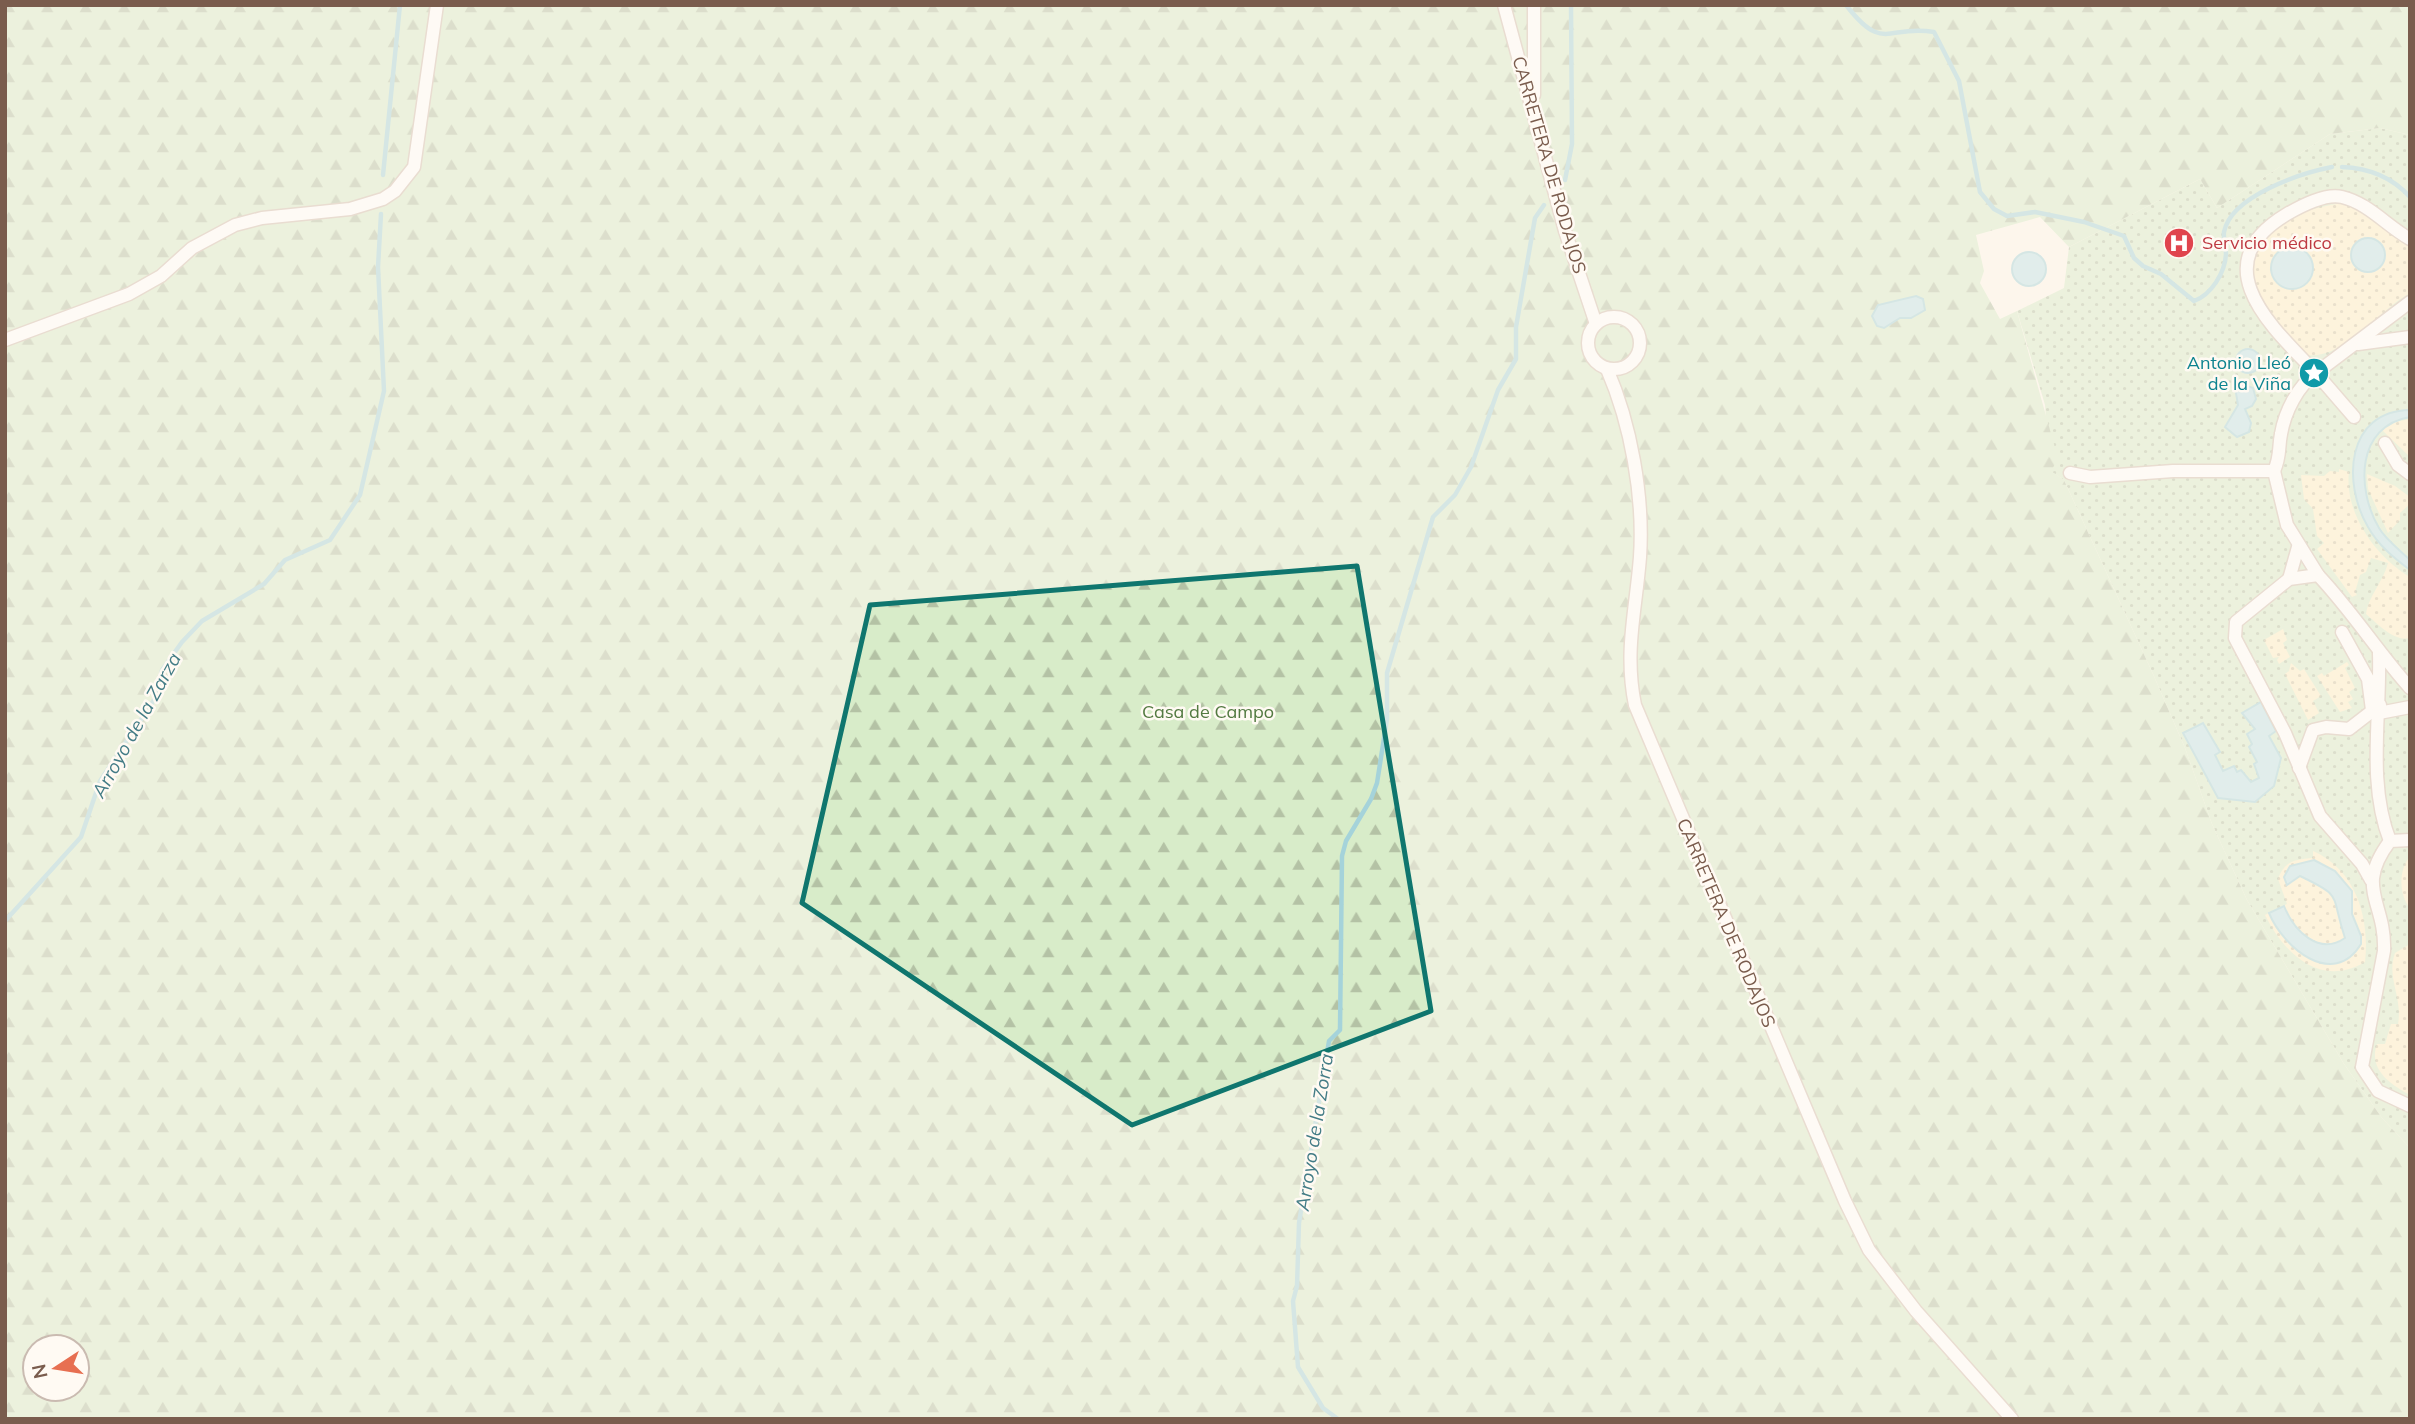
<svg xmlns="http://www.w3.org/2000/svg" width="2415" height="1424" viewBox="0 0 2415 1424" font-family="Mulish,sans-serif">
	<defs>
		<pattern id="green-dots" width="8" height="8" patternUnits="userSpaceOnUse" patternTransform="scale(1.75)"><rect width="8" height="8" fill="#d8ecc9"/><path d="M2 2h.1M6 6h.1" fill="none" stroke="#b4c2a5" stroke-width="1.8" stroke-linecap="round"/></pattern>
		<pattern id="forest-firs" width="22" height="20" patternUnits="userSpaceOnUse" patternTransform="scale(1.75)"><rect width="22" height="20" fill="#d8ecc9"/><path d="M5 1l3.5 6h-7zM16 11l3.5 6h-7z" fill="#b4c2a5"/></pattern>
		<pattern id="sand-dots" width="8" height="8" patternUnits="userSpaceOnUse" patternTransform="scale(1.75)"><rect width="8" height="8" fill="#fcefc7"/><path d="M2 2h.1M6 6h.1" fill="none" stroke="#d1c5a4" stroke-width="1.8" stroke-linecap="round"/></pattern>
	</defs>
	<rect width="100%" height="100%" fill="#fdf6ec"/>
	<polygon fill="url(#green-dots)" points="2380,128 2410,135 2410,1148 2382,1118 2344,1064 2247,900 2212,824 2185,748 2153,674 2064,480 2050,471 2045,405 2017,311 2064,288 2069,247 2200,179 2217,208 2330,134"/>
	<path fill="url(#forest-firs)" fill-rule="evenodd" d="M 5,5 L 2410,5 L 2410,135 L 2380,128 L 2330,134 L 2217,208 L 2200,179 L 2069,247 L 2040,217 L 1976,235 L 1984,271 L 1980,283 L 2000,319 L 2017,311 L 2058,459 L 2051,471 L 2064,480 L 2153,674 L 2185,748 L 2212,824 L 2247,900 L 2344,1064 L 2382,1118 L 2410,1148 L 2410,1419 L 5,1419 ZM 35,1347 L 77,1347 L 77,1389 L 35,1389 Z"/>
	<g fill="url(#sand-dots)">
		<path d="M 2345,203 L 2362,211 L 2410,245 L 2410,293 C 2377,311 2344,361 2304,355 C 2290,339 2272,323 2261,305 C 2258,300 2257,291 2255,285 C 2241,231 2302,207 2345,203 Z"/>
		<polygon points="2410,419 2410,457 2382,430 2395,422"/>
		<path d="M 2339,469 L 2349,472 C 2344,513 2376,557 2410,577 L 2410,638 C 2394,642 2378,624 2366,614 C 2369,595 2382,584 2388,563 L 2371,558 L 2366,572 L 2360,575 L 2355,592 L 2357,595 L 2352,597 L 2317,549 L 2324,543 L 2317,536 L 2313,509 L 2304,499 L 2301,475 L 2324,476 L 2330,471 L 2339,472 Z"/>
		<polygon points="2367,474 2395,486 2410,497 2410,504 2400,513 2400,520 2388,533 2368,489"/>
		<polygon points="2283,629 2287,640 2283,643 2290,657 2279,664 2277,660 2279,657 2273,658 2264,640"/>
		<polygon points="2347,662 2349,665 2345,668 2355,688 2349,692 2353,699 2348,702 2352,708 2340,712 2317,676 2322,673 2324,676"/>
		<polygon points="2291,663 2300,671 2304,669 2321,696 2313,701 2319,713 2308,720 2285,674 2289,671"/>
		<path d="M 2313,851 C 2356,870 2370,918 2365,962 C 2321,988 2285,955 2265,915 L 2287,904 L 2278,879 C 2284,861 2296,859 2313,858 Z"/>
		<path d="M 2410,856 L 2410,909 C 2399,894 2398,871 2410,856 Z"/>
		<path d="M 2410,944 L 2410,1095 C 2390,1084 2368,1069 2377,1044 L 2385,1044 L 2391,1024 L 2398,1024 C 2403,997 2386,978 2395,953 Z"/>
	</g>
	<g fill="#bfe3e8" stroke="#a5d3da" stroke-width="2">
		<circle cx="2368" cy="255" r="17"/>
		<circle cx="2292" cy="268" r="21"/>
		<circle cx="2029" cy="269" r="17"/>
		<polygon points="1916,296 1923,299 1925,310 1911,318 1900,318 1884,328 1877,326 1872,316 1878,305"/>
		<circle cx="2248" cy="361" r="12"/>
		<polygon points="2242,384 2253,388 2256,399 2252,406 2245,409 2251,423 2249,432 2237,437 2225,427 2238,405 2235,387"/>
		<path d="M 2410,410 L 2410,417 C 2356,426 2356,489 2379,528 C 2386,540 2400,550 2410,560 L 2410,570 C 2394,558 2378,545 2368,527 C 2342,483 2346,411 2410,410 Z"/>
		<polygon points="2261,702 2276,731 2269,736 2281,758 2274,786 2255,802 2218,798 2183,733 2203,723 2220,752 2215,755 2223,771 2234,766 2237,772 2241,770 2251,782 2259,778 2254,764 2257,762 2249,747 2252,744 2247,734 2255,729 2242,713"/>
		<path d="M 2314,860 L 2335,871 L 2352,891 L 2352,914 L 2361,936 L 2361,944 C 2333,990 2283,947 2269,913 L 2284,906 C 2294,931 2319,956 2345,938 C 2330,893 2344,897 2300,876 L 2287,885 L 2284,877 L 2290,866 Z"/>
	</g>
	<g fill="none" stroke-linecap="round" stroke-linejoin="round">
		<g stroke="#a5d3da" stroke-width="4.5">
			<path d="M 1846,5 C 1884,54 1887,24 1934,32 L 1959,81 L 1980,192 L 1994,209 L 2007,216 L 2035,212 L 2084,222 L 2124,236 L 2134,258 L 2143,266 L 2161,274 L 2194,301 C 2211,295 2225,273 2226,254 C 2226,247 2223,239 2224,232 C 2231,196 2301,173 2332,167"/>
			<path d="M 2342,167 C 2368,168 2392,177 2410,197"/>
			<polyline points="383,175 400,5"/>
			<polyline points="1565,180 1572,144 1571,5"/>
			<polyline points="5,921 81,837 100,781 156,697 162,670 182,642 202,621 264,584 285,560 330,540 360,495 384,391 378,267 381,214"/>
			<polyline points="1338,1419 1323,1408 1298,1367 1293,1301 1297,1286 1299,1223 1329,1041 1340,1030 1342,856 1346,841 1371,799 1377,783 1387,719 1387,673 1433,517 1455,495 1471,467 1498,390 1516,359 1516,327 1535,218 1544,205"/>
		</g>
		<g stroke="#d1beb0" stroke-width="15">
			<g id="street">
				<polyline points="1504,5 1565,231 1596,324"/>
				<polyline points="1534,95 1534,5"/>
				<path d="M 2410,239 C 2387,226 2368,203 2342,197 C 2325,193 2301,206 2287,214 C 2201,265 2273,328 2316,373 L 2410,302"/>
				<circle cx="1614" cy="343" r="26"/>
				<polyline points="5,340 129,294 161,276 192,248 235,225 262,218 350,209 383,199 395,191 414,167 437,5"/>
				<polyline points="2358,344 2410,337"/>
				<path d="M 1607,369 C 1631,424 1644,497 1640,557 C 1636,610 1624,651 1635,705 L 1845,1201 L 1869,1250 L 1916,1311 L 2012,1419"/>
				<polyline points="2385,443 2398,465 2410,474"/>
				<polyline points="2274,471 2287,525 2318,575"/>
				<path d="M 2070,473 L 2090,477 L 2173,471 L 2274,471 C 2281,455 2278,449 2281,434 C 2285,411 2298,386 2316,373 L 2354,417"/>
				<polyline points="2289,579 2298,547"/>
				<polyline points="2342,632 2368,679 2372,710"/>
				<path d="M 2379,653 C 2381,715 2367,783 2390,841"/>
				<polyline points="2379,713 2410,707"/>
				<polyline points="2299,768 2313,730 2326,727 2349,729 2380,705"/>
				<path d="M 2410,840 L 2390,841 C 2354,889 2386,901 2384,951 L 2362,1067 L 2378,1091 L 2410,1106"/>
				<path d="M 2371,880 L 2362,864 L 2320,816 L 2285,733 L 2235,638 L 2236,622 L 2289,579 L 2318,575 C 2352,611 2377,651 2410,688"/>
			</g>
		</g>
		<use href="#street" stroke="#fff" stroke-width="12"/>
	</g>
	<path d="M0 0H2415V1424H0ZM 1357,566 L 1431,1011 L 1132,1125 L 802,903 L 870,605 Z" fill="#fdf6ec" fill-opacity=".55" fill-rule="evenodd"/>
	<path fill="none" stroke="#0f766e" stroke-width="5" stroke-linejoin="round" d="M 1357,566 L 1431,1011 L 1132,1125 L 802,903 L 870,605 Z"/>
	<defs>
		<g id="hospital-disc" transform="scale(1.575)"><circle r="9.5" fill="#e0444e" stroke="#fffaf3"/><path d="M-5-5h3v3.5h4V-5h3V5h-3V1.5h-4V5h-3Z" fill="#fff"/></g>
		<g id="sight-disc" transform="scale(1.575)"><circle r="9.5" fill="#0f9aa8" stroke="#fffaf3"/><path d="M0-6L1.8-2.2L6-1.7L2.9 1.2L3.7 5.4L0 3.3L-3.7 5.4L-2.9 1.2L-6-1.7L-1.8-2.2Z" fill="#fff"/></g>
	</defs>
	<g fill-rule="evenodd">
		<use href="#hospital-disc" x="2179" y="243"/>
		<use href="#sight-disc" x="2314" y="373"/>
	</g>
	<g text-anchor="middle" stroke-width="5" stroke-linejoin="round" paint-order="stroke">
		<g font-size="18" fill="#7a5c4d" stroke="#fffaf3">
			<text transform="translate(1549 165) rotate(74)" y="6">CARRETERA DE RODAJOS</text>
			<text transform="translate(1726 923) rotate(67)" y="6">CARRETERA DE RODAJOS</text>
		</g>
		<g font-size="18" fill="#be3a42" stroke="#fffaf3" text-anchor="start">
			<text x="2202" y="249">Servicio médico</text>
		</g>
		<g font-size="18" fill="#0d838f" stroke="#fffaf3" text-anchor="end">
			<text x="2291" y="369">Antonio Lleó<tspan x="2291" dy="21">de la Viña</tspan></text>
		</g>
		<g font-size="18" fill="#537a41" stroke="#fffaf3">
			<text x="1208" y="718">Casa de Campo</text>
		</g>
		<g font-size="19" font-style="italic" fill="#437c86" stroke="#fffaf3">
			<text transform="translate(136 725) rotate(-61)" y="7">Arroyo de la Zarza</text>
			<text transform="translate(1314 1132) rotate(-81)" y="7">Arroyo de la Zorra</text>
		</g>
	</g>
	<rect width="2415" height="1424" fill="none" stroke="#7a5c4d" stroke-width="14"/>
	<g transform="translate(56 1368) rotate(258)"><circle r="33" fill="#fffaf3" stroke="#cabbb1" stroke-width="2"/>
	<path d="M0-5L12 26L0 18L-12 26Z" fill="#e76f51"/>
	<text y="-10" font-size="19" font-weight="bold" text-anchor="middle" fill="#7a5c4d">N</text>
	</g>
</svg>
